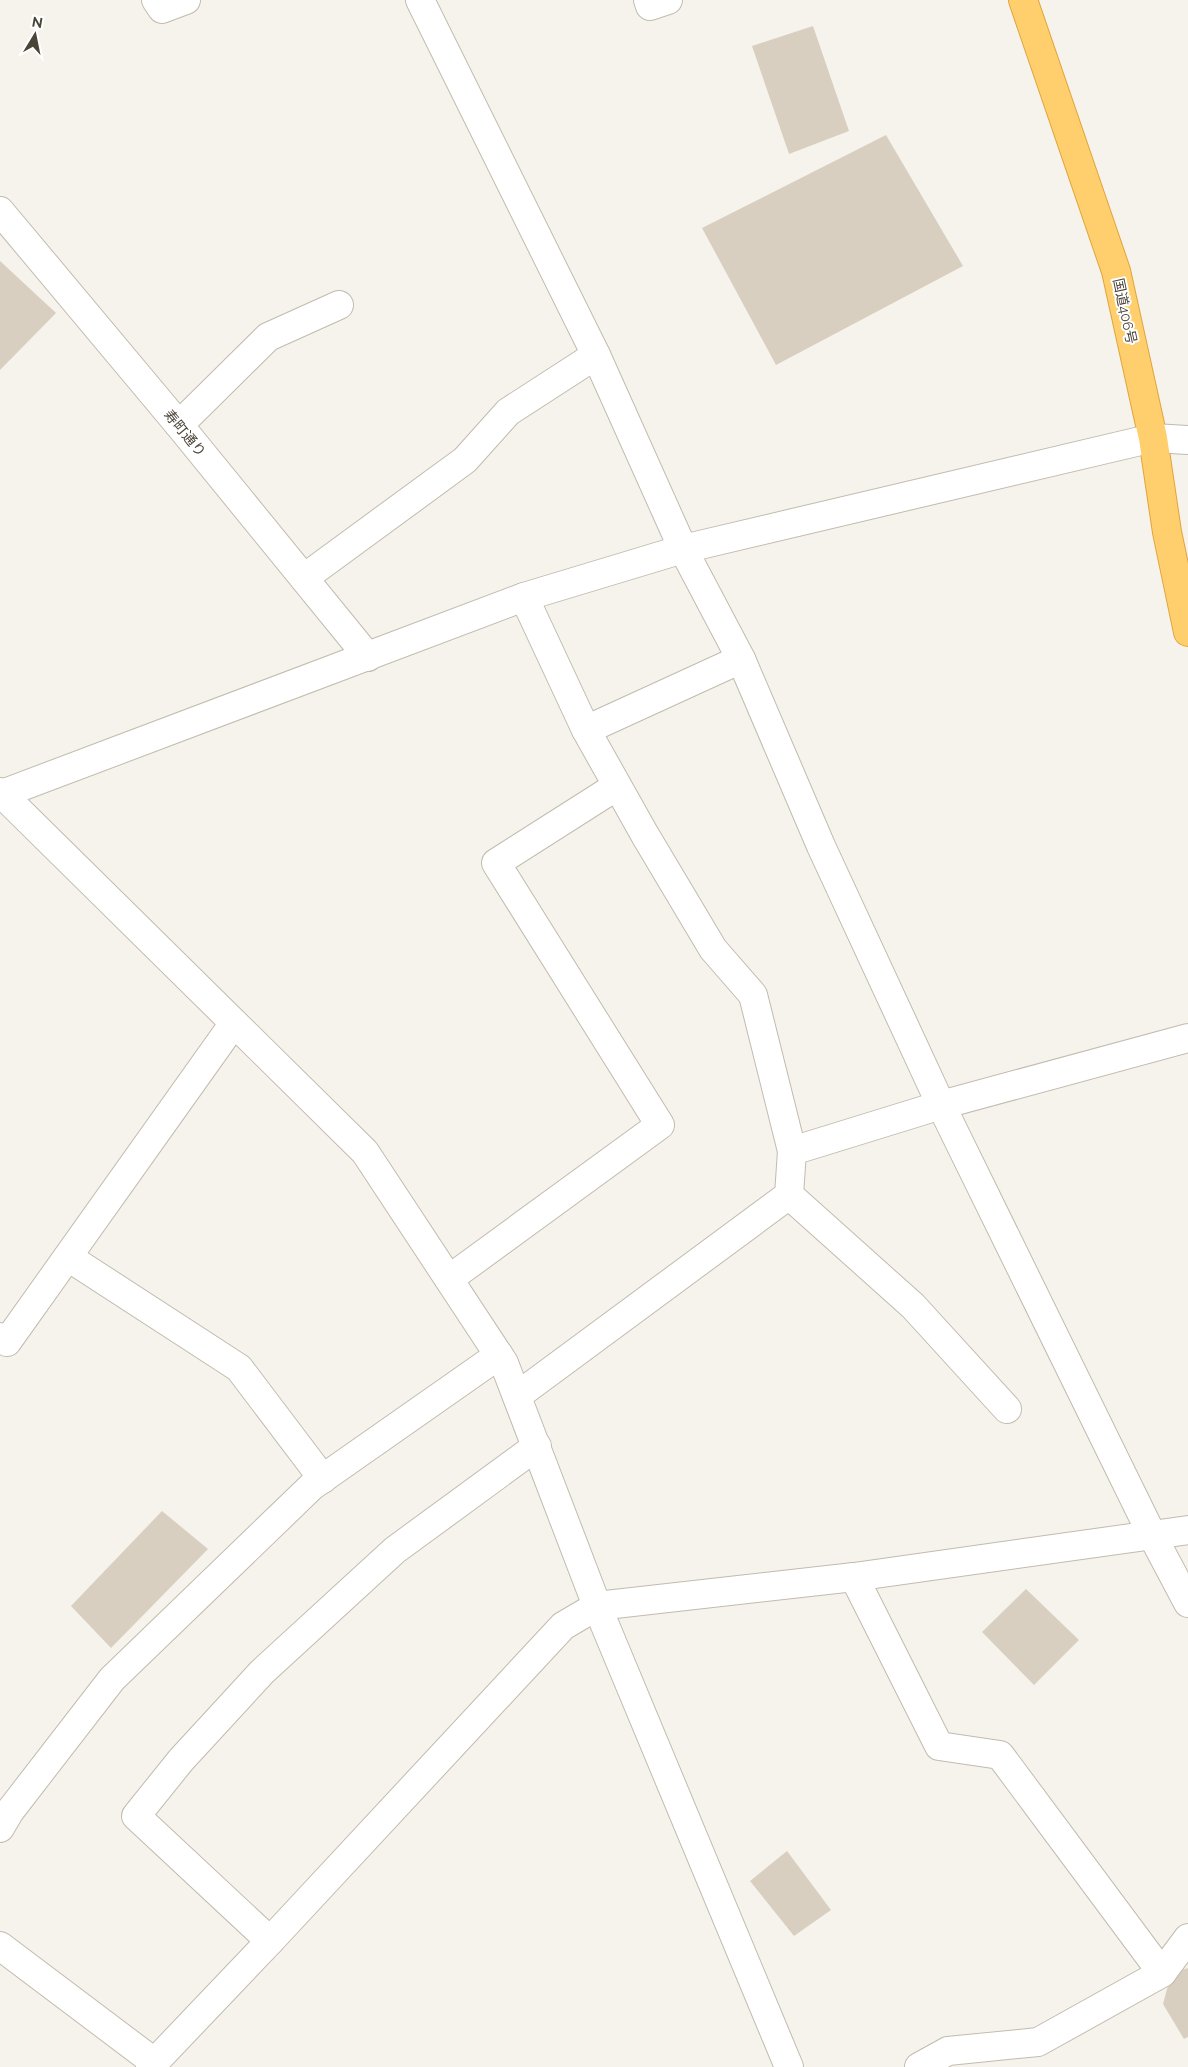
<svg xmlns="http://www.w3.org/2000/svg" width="1188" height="2067" viewBox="0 0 1188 2067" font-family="Raleway,'Noto Sans JP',sans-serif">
	<rect width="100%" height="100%" fill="#f6f3ec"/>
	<g fill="#d8cfc1">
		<polygon points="813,26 849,131 789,154 752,46"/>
		<polygon points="886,135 963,266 776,365 702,228"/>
		<polygon points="0,261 56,313 0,370"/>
		<polygon points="162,1511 208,1549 111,1648 71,1606"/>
		<polygon points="1026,1589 1079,1640 1034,1685 982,1632"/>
		<polygon points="787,1851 831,1910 794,1936 750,1881"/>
		<polygon points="1188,1968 1188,2037 1184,2039 1163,2004 1167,1989 1176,1972"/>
	</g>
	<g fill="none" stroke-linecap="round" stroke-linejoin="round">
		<g stroke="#c2bbae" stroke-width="30">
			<g id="minor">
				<polyline points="156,0 162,9 186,0"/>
				<polyline points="420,0 596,355 683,549 741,659 821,846 941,1105 1152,1535 1188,1603"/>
				<polyline points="648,0 650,6 668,0"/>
				<polyline points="0,211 179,425 368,657"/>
				<polyline points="179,425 268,337 339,305"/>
				<polyline points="304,578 465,460 508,412 596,355"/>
				<polyline points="524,597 586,730 645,835 713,949 753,995 792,1151"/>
				<polyline points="586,730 741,659"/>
				<polyline points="0,792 365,1152 504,1363 597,1606 789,2067"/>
				<polyline points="0,797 2,794 524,597 683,549 1153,438 1188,440"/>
				<polyline points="789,1195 913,1306 1007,1409"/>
				<polyline points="68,1257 239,1368 323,1479"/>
				<polyline points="449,1279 660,1125 496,863 617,786"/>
				<polyline points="0,1337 7,1342 234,1023"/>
				<polyline points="517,1396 789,1195 792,1151 941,1105 1188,1038"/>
				<polyline points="854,1577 939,1746 1000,1755 1162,1973"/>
				<polyline points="0,1828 10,1811 112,1679 312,1486 499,1355"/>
				<polyline points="270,1941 136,1816 181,1760 262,1672 395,1550 537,1446"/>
				<polyline points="0,1946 154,2062"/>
				<polyline points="150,2067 270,1941 563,1626 597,1606 854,1577 1188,1530"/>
				<polyline points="919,2067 948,2051 1038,2042 1162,1973 1188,1938"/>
			</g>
		</g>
		<g stroke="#e0a43c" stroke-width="30">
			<polyline id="highway" points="1023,0 1116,271 1153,438 1167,532 1188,632"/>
		</g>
		<use href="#minor" stroke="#fff" stroke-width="28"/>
		<use href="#highway" stroke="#ffcf6e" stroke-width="28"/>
	</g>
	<g text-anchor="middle" stroke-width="4" stroke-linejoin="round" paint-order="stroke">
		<g font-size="14" fill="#4b4439" stroke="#fff">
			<text transform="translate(1125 311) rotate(78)" y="5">国道406号</text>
			<text transform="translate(185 433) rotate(50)" y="5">寿町通り</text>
		</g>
	</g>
	<g transform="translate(35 35) rotate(10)" stroke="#ffffff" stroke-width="4" paint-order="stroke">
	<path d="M0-4L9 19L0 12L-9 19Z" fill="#4b4439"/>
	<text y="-8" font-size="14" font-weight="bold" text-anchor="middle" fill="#4b4439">N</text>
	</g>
</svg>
